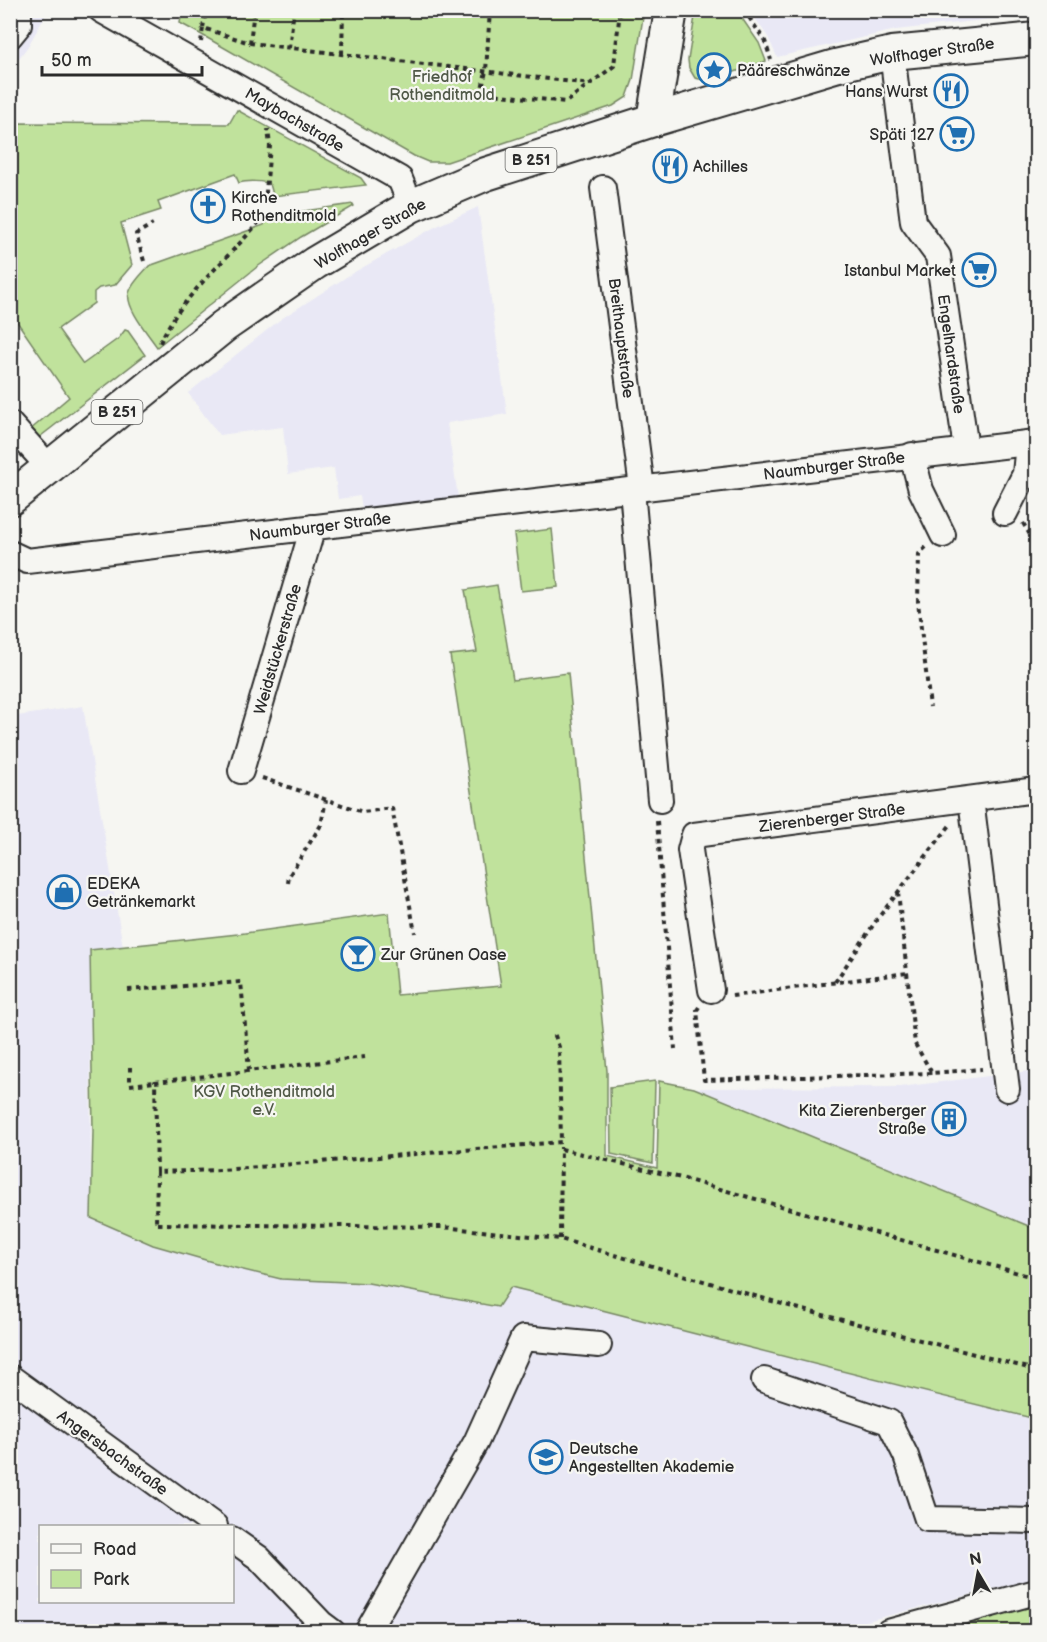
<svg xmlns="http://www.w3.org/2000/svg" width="1047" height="1642" viewBox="0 0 1047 1642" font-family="'Balsamiq Sans',sans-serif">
	<rect width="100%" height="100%" fill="#f6f6f2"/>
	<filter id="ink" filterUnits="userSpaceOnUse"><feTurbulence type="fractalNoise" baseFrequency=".0167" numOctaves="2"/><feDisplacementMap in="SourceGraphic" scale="12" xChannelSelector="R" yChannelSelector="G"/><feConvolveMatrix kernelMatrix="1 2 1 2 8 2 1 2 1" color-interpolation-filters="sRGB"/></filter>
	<g filter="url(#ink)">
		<g fill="#e9e8f5" fill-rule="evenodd">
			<polygon points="1036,10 1036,14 896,30 777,57 768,37 750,11"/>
			<polygon points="11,11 48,11 28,46 11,69"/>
			<polygon points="478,207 507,414 447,423 458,497 362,508 360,496 338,499 334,468 288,474 283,427 219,435 188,393 281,319 351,274 435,227"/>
			<path d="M 83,706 L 123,947 L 90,951 L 91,1219 L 281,1279 L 368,1283 L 498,1307 L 511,1287 L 1036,1419 L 1036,1578 L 824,1632 L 350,1632 L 334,1615 L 290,1631 L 11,1632 L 11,717 ZM 40,1526 L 232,1526 L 232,1602 L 40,1602 Z"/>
			<polygon points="1036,1070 1036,1229 694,1088 900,1087"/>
		</g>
		<g fill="#c0e29c" stroke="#768664" stroke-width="1.5">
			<polygon points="182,10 644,10 644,11 633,80 627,97 613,106 447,162 428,162 414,156 202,35 180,23"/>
			<polygon points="696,10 737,11 759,43 766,61 709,81 695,78 689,68 688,60"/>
			<path d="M 237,110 L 361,178 L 366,185 L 273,196 C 272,192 272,188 270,185 C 265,180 245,181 239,183 L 235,174 L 158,202 L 161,210 L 121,223 L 132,265 L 115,285 L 99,288 L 94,292 L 94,303 L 58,329 L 83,364 L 119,338 L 125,330 L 128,331 L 145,355 L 37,439 L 30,430 L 69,397 L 11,313 L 10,123 L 229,124 Z"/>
			<path d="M 353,204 L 354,206 L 301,237 L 257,267 L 157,347 C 149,335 125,307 129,293 C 132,283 142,274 149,266 L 264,225 L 269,216 Z"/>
			<polygon points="552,529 558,587 521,591 514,534"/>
			<path d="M 497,585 L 513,680 L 568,673 L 607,1071 L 607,1156 L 657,1168 L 659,1081 L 694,1088 L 1036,1229 L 1036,1419 C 861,1377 686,1331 511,1287 L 498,1307 L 368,1283 L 281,1279 L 223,1265 L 153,1245 L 91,1218 L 93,1131 L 90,950 L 238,934 L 389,913 L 397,995 L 501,986 L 450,655 L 477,652 L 465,590 Z"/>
			<polygon points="655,1081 653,1163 611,1154 610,1087"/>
			<polygon points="1036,1604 1036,1631 926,1631"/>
		</g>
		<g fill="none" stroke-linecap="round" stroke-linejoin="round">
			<g stroke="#2b2b2b" stroke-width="28">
				<g id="minor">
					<polyline points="101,10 400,179 411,206"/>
					<polyline points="10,36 19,25 19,10"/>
					<polyline points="892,53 913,222 938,256 966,449"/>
					<polyline points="603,188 642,488"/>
					<polyline points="10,424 49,467"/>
					<polyline points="912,455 921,490 943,535"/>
					<polyline points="632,490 660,800"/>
					<polyline points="1005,513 1025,474 1028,443"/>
					<polyline points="10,553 27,561 1036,442"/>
					<polyline points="241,771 313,527"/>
					<polyline points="971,799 1007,1089"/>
					<polyline points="711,990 690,850 694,835 1036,790"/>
					<polyline points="10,1377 215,1526"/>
					<polyline points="764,1380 889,1422 906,1456 927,1519 1036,1521"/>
					<polyline points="232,1539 259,1558 321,1623 333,1632"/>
					<polyline points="367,1632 476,1442 523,1338 599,1345"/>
					<polyline points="888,1632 1036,1592"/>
				</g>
			</g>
			<g stroke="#2b2b2b" stroke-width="36">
				<g id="major">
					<polyline points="653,120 671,10"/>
					<polyline points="10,499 224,326 315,263 411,206 486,174 653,120 835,66 892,53 1036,39"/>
				</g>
			</g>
			<g stroke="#2b2b2b" stroke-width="4" stroke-dasharray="4.5 4.5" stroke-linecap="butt">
				<polyline points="490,10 486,71 481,93 566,102 589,84"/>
				<polyline points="744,10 765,41 771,60"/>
				<polyline points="203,28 206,10"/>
				<polyline points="201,42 203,28 250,43 590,84 614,66 620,10"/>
				<polyline points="250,43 254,10"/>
				<polyline points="289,48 294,10"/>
				<polyline points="342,54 343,10"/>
				<polyline points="265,203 270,146 268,129"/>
				<polyline points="144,261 136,234 153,224"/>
				<path d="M 160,343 C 181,295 230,258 262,218"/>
				<polyline points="1023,523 1036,545 1036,556"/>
				<polyline points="926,547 919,554 918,602 930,707"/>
				<polyline points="262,778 363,812 392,808 415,933"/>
				<polyline points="657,821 675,1049"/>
				<polyline points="288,883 289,876 321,825 326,800"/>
				<polyline points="898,892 915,1044 932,1073 982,1069"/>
				<polyline points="835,982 878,918 951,824"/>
				<polyline points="128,990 241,982 249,1070"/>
				<polyline points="732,996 907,973"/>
				<polyline points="699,1007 697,1010 704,1080 932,1073"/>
				<polyline points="365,1057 155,1082 157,1172 222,1170 561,1142 559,1047 554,1033"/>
				<polyline points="130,1067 130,1085 155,1082"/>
				<polyline points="561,1149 681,1178 1036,1278"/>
				<polyline points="157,1172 156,1224 442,1227 560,1239 796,1308 1036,1370"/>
				<polyline points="560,1239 561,1147"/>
			</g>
			<use href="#minor" stroke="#f6f6f2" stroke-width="24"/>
			<use href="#major" stroke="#f6f6f2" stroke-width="32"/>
		</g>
	</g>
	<defs>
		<g id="sight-ring" transform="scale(1.725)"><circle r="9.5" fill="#f6f6f2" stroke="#1f6fb2" stroke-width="1.5"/><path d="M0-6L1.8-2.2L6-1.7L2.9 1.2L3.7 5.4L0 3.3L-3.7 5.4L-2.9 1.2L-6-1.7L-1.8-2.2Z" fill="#1f6fb2"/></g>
		<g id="restaurant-ring" transform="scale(1.725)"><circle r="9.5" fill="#f6f6f2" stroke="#1f6fb2" stroke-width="1.5"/><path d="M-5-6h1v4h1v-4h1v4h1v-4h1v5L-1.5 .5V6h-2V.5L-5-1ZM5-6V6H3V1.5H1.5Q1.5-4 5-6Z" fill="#1f6fb2"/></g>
		<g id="supermarket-ring" transform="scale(1.725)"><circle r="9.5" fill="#f6f6f2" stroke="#1f6fb2" stroke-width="1.5"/><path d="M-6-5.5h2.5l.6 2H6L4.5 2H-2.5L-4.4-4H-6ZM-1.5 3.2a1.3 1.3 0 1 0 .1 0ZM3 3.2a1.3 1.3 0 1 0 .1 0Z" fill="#1f6fb2"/></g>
		<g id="church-ring" transform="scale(1.725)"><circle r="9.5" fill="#f6f6f2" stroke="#1f6fb2" stroke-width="1.5"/><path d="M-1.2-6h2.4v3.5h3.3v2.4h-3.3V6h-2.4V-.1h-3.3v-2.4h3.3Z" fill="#1f6fb2"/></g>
		<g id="shop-ring" transform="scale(1.725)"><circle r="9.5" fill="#f6f6f2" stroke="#1f6fb2" stroke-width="1.5"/><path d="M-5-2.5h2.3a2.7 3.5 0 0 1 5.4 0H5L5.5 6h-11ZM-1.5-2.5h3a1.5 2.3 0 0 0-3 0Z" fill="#1f6fb2"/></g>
		<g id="bar-ring" transform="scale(1.725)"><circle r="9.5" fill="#f6f6f2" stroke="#1f6fb2" stroke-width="1.5"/><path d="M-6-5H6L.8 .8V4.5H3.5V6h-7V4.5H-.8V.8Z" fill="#1f6fb2"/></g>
		<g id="building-ring" transform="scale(1.725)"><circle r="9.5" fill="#f6f6f2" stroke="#1f6fb2" stroke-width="1.5"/><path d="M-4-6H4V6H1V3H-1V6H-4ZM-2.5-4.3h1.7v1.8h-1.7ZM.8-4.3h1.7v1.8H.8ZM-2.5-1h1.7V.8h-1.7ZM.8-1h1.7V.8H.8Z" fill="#1f6fb2"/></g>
		<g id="school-ring" transform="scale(1.725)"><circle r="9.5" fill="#f6f6f2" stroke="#1f6fb2" stroke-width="1.5"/><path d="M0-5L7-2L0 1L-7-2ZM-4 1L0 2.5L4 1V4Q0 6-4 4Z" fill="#1f6fb2"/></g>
	</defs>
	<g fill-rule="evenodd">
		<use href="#sight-ring" x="714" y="70"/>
		<use href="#restaurant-ring" x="951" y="91"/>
		<use href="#supermarket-ring" x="957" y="134"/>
		<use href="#restaurant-ring" x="670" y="166"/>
		<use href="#church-ring" x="208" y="206"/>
		<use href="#supermarket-ring" x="979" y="270"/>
		<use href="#shop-ring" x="64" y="892"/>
		<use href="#bar-ring" x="358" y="954"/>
		<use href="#building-ring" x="949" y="1119"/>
		<use href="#school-ring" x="546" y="1457"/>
	</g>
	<g text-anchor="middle" stroke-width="4.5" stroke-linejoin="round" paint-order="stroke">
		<g fill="#f6f6f2" stroke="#686867" stroke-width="1.5">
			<rect x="505.5" y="148" width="51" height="24" rx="4.5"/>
			<rect x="91.5" y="400" width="51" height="24" rx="4.5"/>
		</g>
		<g font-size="15" font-weight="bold" fill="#2b2b2b">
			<text x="531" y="165">B 251</text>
			<text x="117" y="417">B 251</text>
		</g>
		<g font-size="16" fill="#2b2b2b" stroke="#f6f6f2">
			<text transform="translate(932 51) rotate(-8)" y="6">Wolfhager Straße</text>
			<text transform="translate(295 119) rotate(30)" y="6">Maybachstraße</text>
			<text transform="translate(370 233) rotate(-30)" y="6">Wolfhager Straße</text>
			<text transform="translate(622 338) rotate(83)" y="6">Breithauptstraße</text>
			<text transform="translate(952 354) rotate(82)" y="6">Engelhardstraße</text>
			<text transform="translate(834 465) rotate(-7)" y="6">Naumburger Straße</text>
			<text transform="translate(320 526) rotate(-7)" y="6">Naumburger Straße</text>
			<text transform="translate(277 649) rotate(-74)" y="6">Weidstückerstraße</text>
			<text transform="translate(832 817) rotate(-7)" y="6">Zierenberger Straße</text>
			<text transform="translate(113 1452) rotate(36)" y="6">Angersbachstraße</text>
		</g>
		<g font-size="16" fill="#2b2b2b" stroke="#f6f6f2" text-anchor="start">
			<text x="737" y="76">Pääreschwänze</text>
			<text x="928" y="97" text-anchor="end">Hans Wurst</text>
			<text x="934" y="140" text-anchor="end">Späti 127</text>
			<text x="693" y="172">Achilles</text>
			<text x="231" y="203">Kirche<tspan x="231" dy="18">Rothenditmold</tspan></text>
			<text x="956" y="276" text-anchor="end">Istanbul Market</text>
			<text x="87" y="889">EDEKA<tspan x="87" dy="18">Getränkemarkt</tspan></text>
			<text x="381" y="960">Zur Grünen Oase</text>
			<text x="926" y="1116" text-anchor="end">Kita Zierenberger<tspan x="926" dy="18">Straße</tspan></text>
			<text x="569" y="1454">Deutsche<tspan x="569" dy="18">Angestellten Akademie</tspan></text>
		</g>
		<g font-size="16" fill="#505947" stroke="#f6f6f2">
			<text x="442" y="82">Friedhof<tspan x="442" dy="18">Rothenditmold</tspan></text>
			<text x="264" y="1097">KGV Rothenditmold<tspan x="264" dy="18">e.V.</tspan></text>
		</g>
	</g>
	<rect width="1047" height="1642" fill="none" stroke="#f6f6f2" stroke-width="36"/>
	<rect x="18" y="18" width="1011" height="1606" fill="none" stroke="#2b2b2b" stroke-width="2" filter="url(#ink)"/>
	<rect x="39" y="1525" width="195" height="78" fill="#f6f6f2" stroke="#a5a5a2" stroke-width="1.5"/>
	<rect x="51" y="1544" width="30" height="9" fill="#f6f6f2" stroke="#a5a5a2" stroke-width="1.5"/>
	<text x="93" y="1555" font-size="18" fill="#2b2b2b">Road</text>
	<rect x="51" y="1570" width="30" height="18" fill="#c0e29c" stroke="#a5a5a2" stroke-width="1.5"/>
	<text x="93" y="1585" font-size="18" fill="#2b2b2b">Park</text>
	<g transform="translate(978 1573) rotate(350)" stroke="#f6f6f2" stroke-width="4.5" paint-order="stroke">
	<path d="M0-4.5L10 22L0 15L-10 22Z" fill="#2b2b2b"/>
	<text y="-9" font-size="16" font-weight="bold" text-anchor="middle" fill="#2b2b2b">N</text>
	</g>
	<path d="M42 66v9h160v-9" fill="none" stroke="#2b2b2b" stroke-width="3"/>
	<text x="51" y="66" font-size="18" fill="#2b2b2b" stroke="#f6f6f2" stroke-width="4.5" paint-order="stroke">50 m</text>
</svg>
